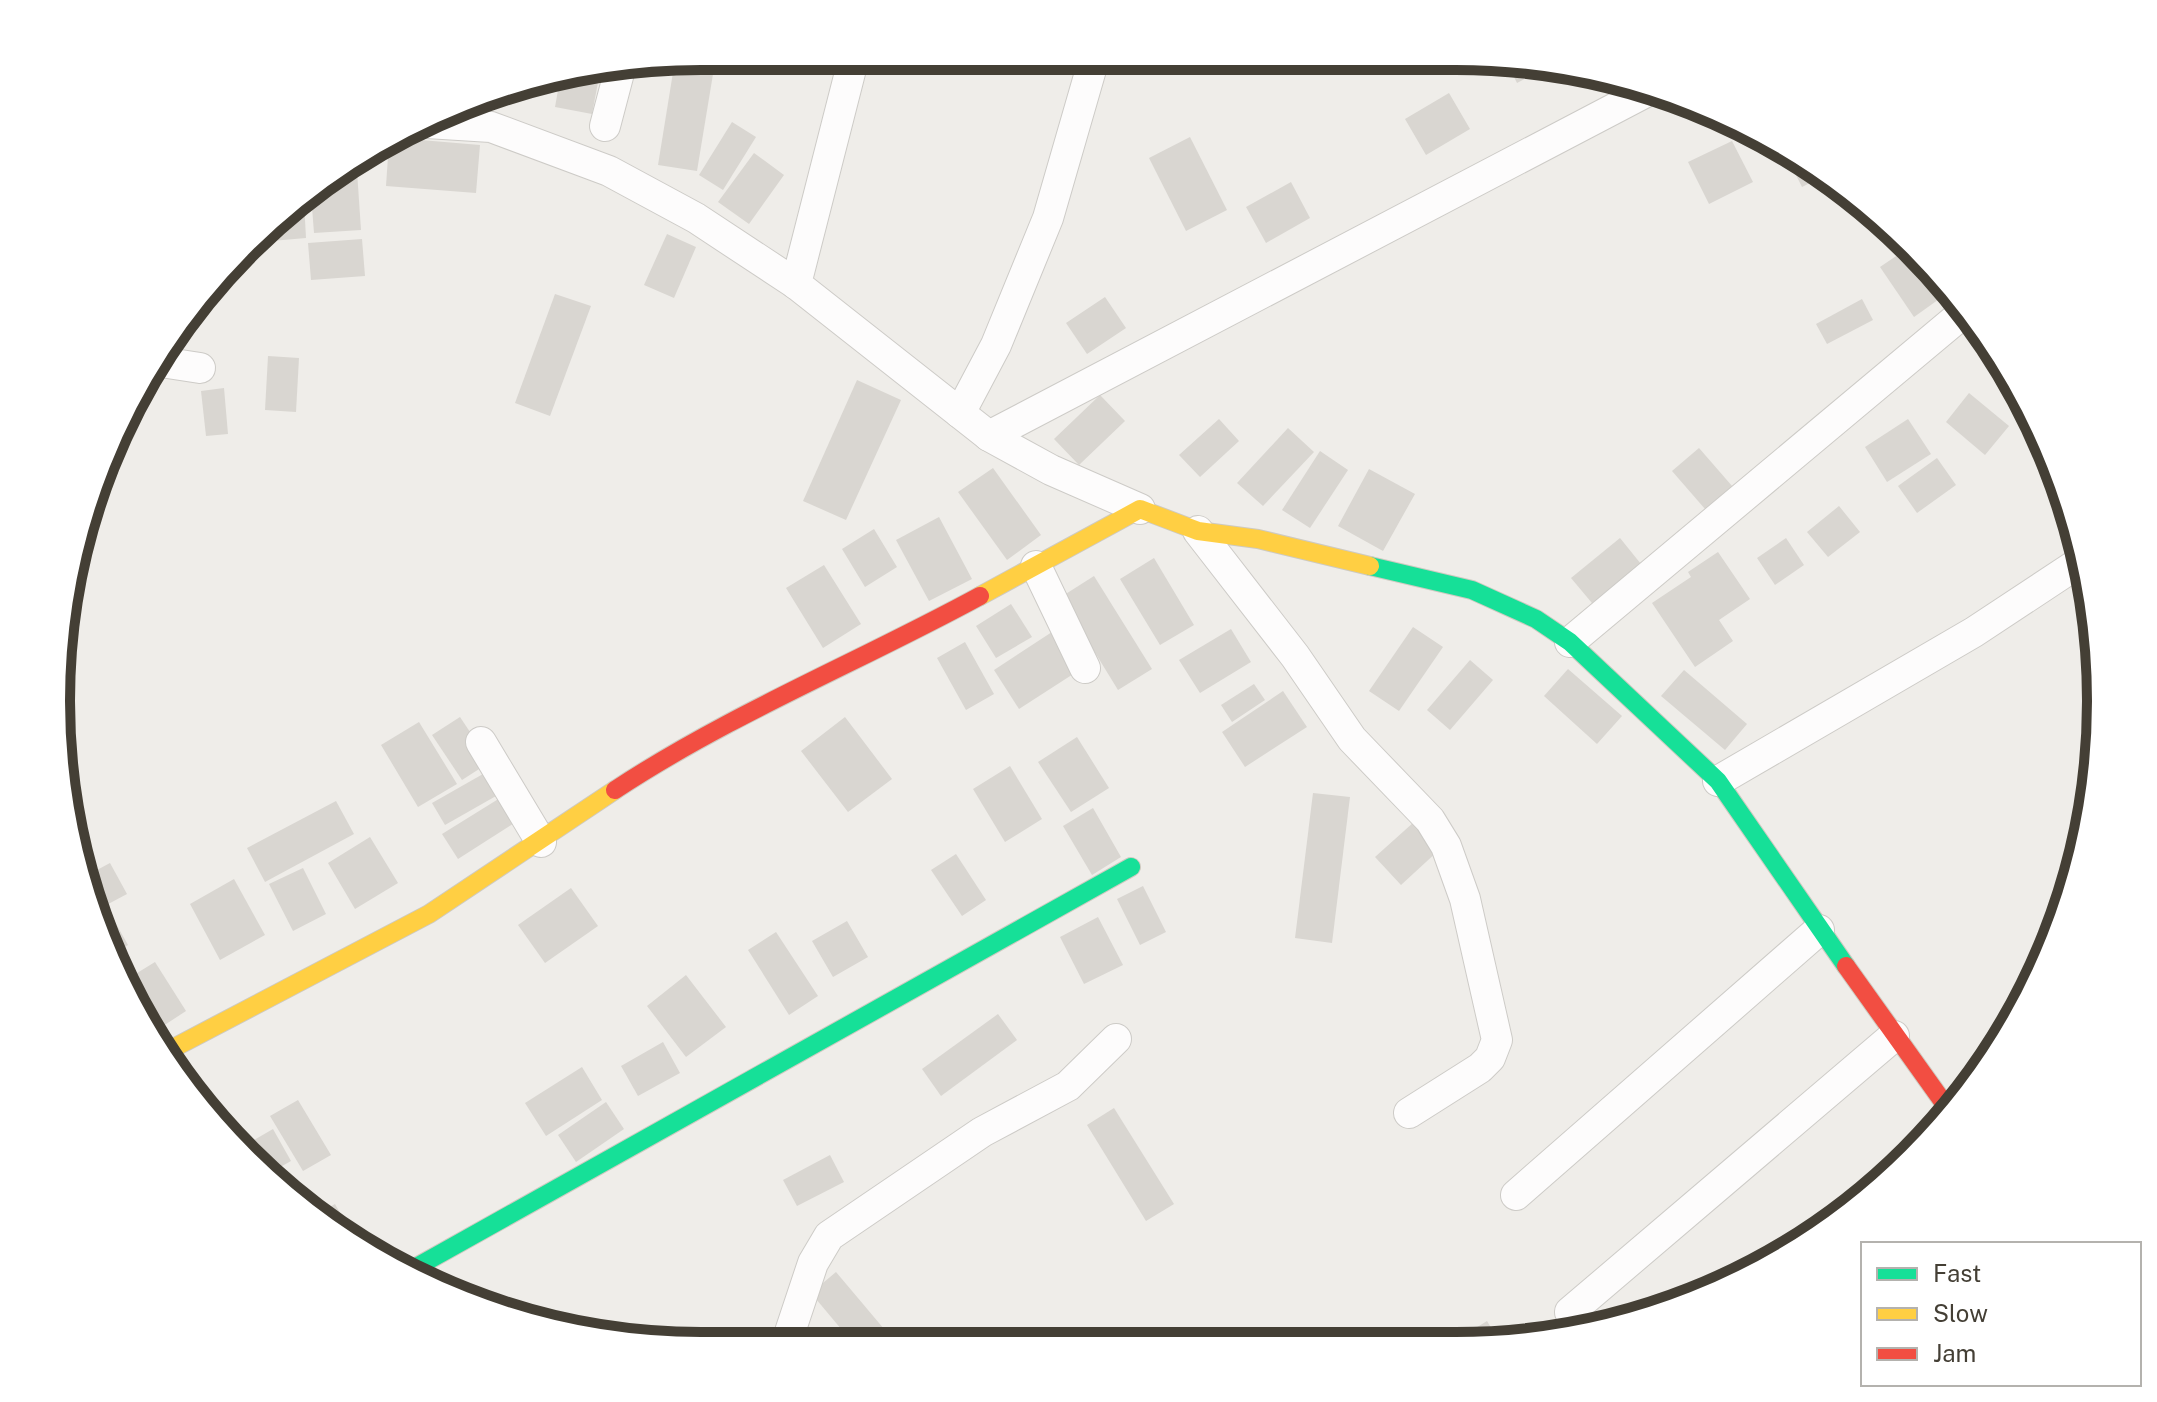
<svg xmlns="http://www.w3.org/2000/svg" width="2157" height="1402" viewBox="0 0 2157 1402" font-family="'Public Sans',sans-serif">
	<rect width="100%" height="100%" fill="#efede9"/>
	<g fill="#d9d6d1">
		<polygon points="701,56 716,56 697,171 658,165 675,60"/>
		<polygon points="1506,61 1541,62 1548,67 1517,83"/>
		<polygon points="588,75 599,77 592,114 555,107 560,79"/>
		<polygon points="1449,93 1470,129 1426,155 1405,119"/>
		<polygon points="732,122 756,137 723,190 699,175"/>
		<polygon points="1190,137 1227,210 1186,231 1149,158"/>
		<polygon points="397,138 480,145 476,193 386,186 389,142"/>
		<polygon points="1732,141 1753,182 1709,204 1688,162"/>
		<polygon points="1784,151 1792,157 1822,177 1802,187"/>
		<polygon points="754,153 784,175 749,224 718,202"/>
		<polygon points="357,171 361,230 314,233 311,194 334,172"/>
		<polygon points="1291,182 1310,218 1266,243 1246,207"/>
		<polygon points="304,201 306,238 260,242"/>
		<polygon points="667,234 696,247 674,298 644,285"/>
		<polygon points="362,239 365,276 311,280 308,243"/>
		<polygon points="1908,248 1942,297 1914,317 1880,267"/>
		<polygon points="555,294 591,306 550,416 515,403"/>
		<polygon points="1105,297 1126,328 1087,354 1066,323"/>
		<polygon points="1862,299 1873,320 1827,344 1816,324"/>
		<polygon points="268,356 299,358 296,412 265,410"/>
		<polygon points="857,380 901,400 846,520 803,501"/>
		<polygon points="224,388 228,434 206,436 201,391"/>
		<polygon points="1969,393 2009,426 1985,455 1946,422"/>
		<polygon points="1100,395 1125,421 1079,465 1054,439"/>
		<polygon points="1219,419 1239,441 1200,477 1179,455"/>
		<polygon points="1908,419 1931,454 1887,482 1865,447"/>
		<polygon points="1288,428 1314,452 1263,506 1237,483"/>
		<polygon points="1699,448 1739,494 1712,517 1672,471"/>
		<polygon points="1320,451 1348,470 1310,528 1282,510"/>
		<polygon points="1937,458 1956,485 1917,513 1898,486"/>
		<polygon points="993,468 1041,535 1007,560 958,492"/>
		<polygon points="1369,469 1415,494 1383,551 1338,526"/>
		<polygon points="1839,506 1860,532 1828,557 1807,532"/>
		<polygon points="939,517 972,579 929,601 896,540"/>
		<polygon points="874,529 897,567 865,587 842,549"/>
		<polygon points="1620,538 1645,569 1597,609 1571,578"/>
		<polygon points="1786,538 1804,565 1775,585 1757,558"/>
		<polygon points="1718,552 1750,599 1719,620 1733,641 1695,667 1652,603 1691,577 1688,572"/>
		<polygon points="1154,558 1194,625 1160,645 1120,579"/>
		<polygon points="824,565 861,624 823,648 786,588"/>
		<polygon points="1094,576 1152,669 1118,690 1061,597"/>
		<polygon points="1011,604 1032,637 996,658 976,626"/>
		<polygon points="1413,627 1443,647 1399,711 1369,691"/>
		<polygon points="1231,629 1251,662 1200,693 1179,660"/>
		<polygon points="1055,630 1081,669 1019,709 994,670"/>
		<polygon points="965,642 994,694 966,710 937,658"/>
		<polygon points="1470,660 1493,680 1450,730 1427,710"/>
		<polygon points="1568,669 1622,716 1597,744 1544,696"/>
		<polygon points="1684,670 1747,724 1725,750 1661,696"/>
		<polygon points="1254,684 1265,700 1232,722 1221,705"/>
		<polygon points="1283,691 1307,727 1245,767 1222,732"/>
		<polygon points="460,717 490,762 462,780 432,735"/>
		<polygon points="845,717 892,779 848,812 801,751"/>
		<polygon points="419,722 457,784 418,807 381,745"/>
		<polygon points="1077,737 1109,788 1071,812 1038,762"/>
		<polygon points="1010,766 1042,819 1005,842 973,789"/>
		<polygon points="483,774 496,796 445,825 432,803"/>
		<polygon points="1313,793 1350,797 1332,943 1295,938"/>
		<polygon points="500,798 516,822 458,859 442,834"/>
		<polygon points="336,801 354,834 265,882 247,848"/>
		<polygon points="1093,808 1121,857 1092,875 1063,826"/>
		<polygon points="1414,822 1439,850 1401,885 1375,857"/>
		<polygon points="370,837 398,883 355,909 328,863"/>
		<polygon points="956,854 986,900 962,916 931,870"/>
		<polygon points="110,863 127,894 97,910 82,878"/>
		<polygon points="303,868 326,914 293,931 269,884"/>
		<polygon points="234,879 265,935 220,960 190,904"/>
		<polygon points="1143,886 1166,932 1140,945 1117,899"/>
		<polygon points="571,888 598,926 545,963 518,925"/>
		<polygon points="107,908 128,945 116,952 99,913"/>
		<polygon points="1098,917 1123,965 1084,984 1060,937"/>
		<polygon points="847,921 868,957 833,977 812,941"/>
		<polygon points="776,932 818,996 789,1015 748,950"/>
		<polygon points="155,962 186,1011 160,1028 129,978"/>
		<polygon points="686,975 726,1027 686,1057 647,1006"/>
		<polygon points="998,1014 1017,1040 941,1096 922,1069"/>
		<polygon points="663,1042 680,1073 638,1096 621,1066"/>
		<polygon points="582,1067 602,1100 546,1136 525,1103"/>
		<polygon points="298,1100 331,1155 303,1171 270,1116"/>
		<polygon points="606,1102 624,1129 576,1162 558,1135"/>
		<polygon points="1114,1108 1174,1204 1146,1221 1087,1125"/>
		<polygon points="229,1118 240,1140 237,1141 220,1122"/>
		<polygon points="273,1129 291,1161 266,1175 242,1147"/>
		<polygon points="830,1155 844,1182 797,1206 783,1180"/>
		<polygon points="335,1204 351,1233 319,1213"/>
		<polygon points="836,1272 895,1342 852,1342 811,1293"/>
		<polygon points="1487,1321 1501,1344 1450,1344"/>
	</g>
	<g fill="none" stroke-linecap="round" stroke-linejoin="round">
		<g stroke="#cdcbc7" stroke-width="32">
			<g id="street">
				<polyline points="427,123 491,127 609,171 696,218 796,284 989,436 1051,470 1140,509"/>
				<polyline points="605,126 620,69"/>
				<polyline points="796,284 854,57"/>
				<polyline points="161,362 200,368"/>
				<polyline points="960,413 996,345 1048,218 1094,59"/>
				<polyline points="989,436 1644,93"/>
				<polyline points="1198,531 1295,656 1352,739 1430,820 1446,846 1465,899 1497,1040 1490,1058 1480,1068 1409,1113"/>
				<polyline points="1036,566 1085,668"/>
				<polyline points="1570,642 1968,309"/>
				<polyline points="481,742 541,842"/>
				<polyline points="1718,781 1974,632 2083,560"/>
				<polyline points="1516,1195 1819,930"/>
				<polyline points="1570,1312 1894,1036"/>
				<polyline points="787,1341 813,1263 829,1236 982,1132 1068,1086 1116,1039"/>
			</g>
		</g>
		<g stroke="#cecac0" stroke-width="20">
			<g id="fast">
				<polyline points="1370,566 1472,590 1536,619 1570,642 1718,781 1846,966"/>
				<polyline points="411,1270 1131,867"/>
			</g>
		</g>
		<g stroke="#cecac0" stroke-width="20">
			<g id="slow">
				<polyline points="980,596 1140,509 1198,531 1258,539 1370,566"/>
				<polyline points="162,1054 429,914 615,790"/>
			</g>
		</g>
		<g stroke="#cecac0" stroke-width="20">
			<g id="jam">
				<path d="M 615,790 C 730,714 859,662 980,596"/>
				<polyline points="1846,966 1951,1113"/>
			</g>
		</g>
		<use href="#street" stroke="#fdfcfc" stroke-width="30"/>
		<use href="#fast" stroke="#16e098" stroke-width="18"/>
		<use href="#slow" stroke="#ffcf43" stroke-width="18"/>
		<use href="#jam" stroke="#f24e42" stroke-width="18"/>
	</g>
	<path d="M0 0H2157V1402H0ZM701 70H1456A631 631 0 0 1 2087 701V701A631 631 0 0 1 1456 1332H701A631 631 0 0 1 70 701V701A631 631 0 0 1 701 70Z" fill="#fff" fill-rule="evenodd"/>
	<path fill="none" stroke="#443f35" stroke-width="10" d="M701 70H1456A631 631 0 0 1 2087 701V701A631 631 0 0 1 1456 1332H701A631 631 0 0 1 70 701V701A631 631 0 0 1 701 70Z"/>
	<rect x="1861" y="1242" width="280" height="144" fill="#ffffff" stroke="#b4b2ae" stroke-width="2"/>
	<rect x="1877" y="1268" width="40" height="12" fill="#16e098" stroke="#b4b2ae" stroke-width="2"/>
	<text x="1933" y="1282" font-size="24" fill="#443f35">Fast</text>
	<rect x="1877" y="1308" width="40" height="12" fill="#ffcf43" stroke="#b4b2ae" stroke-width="2"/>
	<text x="1933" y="1322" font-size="24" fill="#443f35">Slow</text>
	<rect x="1877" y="1348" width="40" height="12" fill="#f24e42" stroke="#b4b2ae" stroke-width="2"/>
	<text x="1933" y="1362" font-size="24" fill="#443f35">Jam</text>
</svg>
